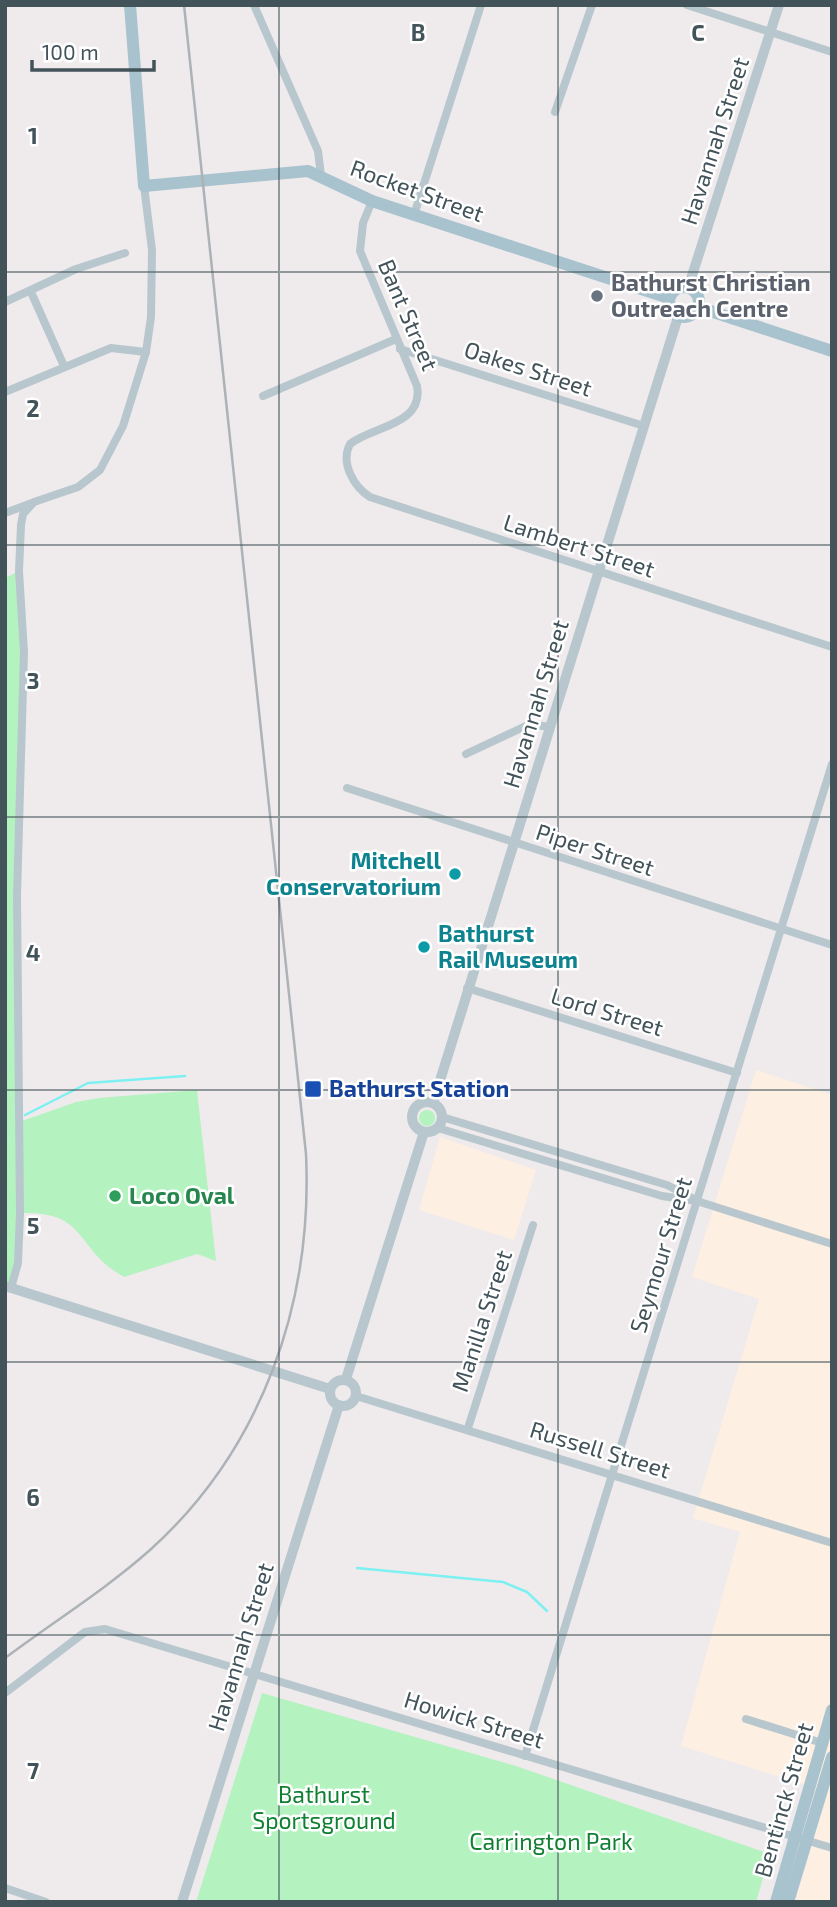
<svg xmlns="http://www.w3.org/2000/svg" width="837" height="1907" viewBox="0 0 837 1907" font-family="'Exo 2',sans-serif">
	<rect width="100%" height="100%" fill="#efebec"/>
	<g fill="#fdefe1">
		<polygon points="756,1070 832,1095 832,1902 795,1902 828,1792 681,1746 740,1532 693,1518 759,1299 692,1277"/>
		<polygon points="440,1137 536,1170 514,1240 419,1210"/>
	</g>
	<g fill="#b4f2c0">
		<path d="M 19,571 L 24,652 L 18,810 L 19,1122 L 76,1102 L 99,1098 L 197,1090 L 216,1261 L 197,1254 L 124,1277 C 74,1249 89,1211 21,1213 L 19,1247 L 11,1288 L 5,1286 L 5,578 Z"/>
		<circle cx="427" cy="1118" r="8"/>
		<polygon points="262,1693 516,1766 770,1854 756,1902 196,1902"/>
	</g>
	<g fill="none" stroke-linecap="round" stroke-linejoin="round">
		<g stroke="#7df0f2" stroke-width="2.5">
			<polyline points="25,1115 88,1083 185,1076"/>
			<polyline points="357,1568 503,1582 527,1592 547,1611"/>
		</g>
		<g stroke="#b8c7cd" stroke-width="8">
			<polyline points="254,5 318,151 321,175"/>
			<polyline points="687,5 832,52"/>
			<polyline points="555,112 592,5"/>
			<path d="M 372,201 L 363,223 L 360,251 L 417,386 C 424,425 373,426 350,444 C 340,463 354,487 370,497 L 832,647"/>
			<polyline points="414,215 481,5"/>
			<polyline points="31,292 64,366"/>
			<polyline points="5,302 76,269 125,253"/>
			<polyline points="400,349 644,426"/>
			<polyline points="5,392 111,348 146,352"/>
			<polyline points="263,396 396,339"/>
			<polyline points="5,513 32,503"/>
			<polyline points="466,754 530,724 549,727"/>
			<polyline points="347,788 832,945"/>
			<polyline points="467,988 737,1073"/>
			<polyline points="442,1117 667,1185 692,1198"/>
			<polyline points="438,1128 662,1196 697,1201 832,1244"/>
			<polyline points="11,1288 18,1263 20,1213 17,896 24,652 19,571 21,525 23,514 34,502 78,487 100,470 123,426 146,352 151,317 152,250 144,186"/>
			<polyline points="356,1396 832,1543"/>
			<polyline points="468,1428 533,1225"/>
			<polyline points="5,1693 85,1632 105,1629 832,1848"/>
			<polyline points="746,1719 822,1743"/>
			<polyline points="525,1756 832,764"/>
			<polyline points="5,1888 46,1902"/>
		</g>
		<g stroke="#b8c7cd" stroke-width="10">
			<polyline points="688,288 779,5"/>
			<circle cx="427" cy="1117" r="15"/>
			<polyline points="433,1103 678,317"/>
			<polyline points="5,1286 330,1389"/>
			<polyline points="346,1379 424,1132"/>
			<circle cx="343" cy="1393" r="13"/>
			<polyline points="182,1902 339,1405"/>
		</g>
		<g stroke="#a8c2ce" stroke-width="12">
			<polyline points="130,5 144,186 308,171 372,201 669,298"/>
			<circle cx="684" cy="302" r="15"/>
			<polyline points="698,307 832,351"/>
			<polyline points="776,1902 832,1710"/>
			<polyline points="788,1902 832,1757"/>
		</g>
		<path stroke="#adb2b7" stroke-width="2.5" d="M 5,1658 C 53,1622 105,1590 150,1550 C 262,1449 313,1303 306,1154 L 184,5"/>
	</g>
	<path fill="none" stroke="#42535a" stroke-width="2" stroke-opacity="0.55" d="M 279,5 L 279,1902M 558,5 L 558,1902M 5,272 L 832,272M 5,545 L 832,545M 5,817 L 832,817M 5,1090 L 832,1090M 5,1362 L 832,1362M 5,1635 L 832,1635"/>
	<circle fill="#6b7280" stroke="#fff" stroke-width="2.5" cx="597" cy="296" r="7"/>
	<g fill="#0f9aa8" stroke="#fff" stroke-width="2.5">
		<circle cx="455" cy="874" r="7"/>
		<circle cx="424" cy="947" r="7"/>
	</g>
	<rect fill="#1a4fb4" stroke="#fff" stroke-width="2.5" x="304" y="1080" width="18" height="18" rx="3.5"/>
	<circle fill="#2e9e5b" stroke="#fff" stroke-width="2.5" cx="115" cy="1196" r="7"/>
	<g text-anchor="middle" stroke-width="5" stroke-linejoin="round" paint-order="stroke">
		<g font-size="23" fill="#42535a" stroke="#fff">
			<text transform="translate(715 141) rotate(-72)" y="8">Havannah Street</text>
			<text transform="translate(417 191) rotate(20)" y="8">Rocket Street</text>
			<text transform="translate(408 315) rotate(67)" y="8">Bant Street</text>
			<text transform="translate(528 369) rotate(18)" y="8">Oakes Street</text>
			<text transform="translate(579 546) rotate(18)" y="8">Lambert Street</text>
			<text transform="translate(536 704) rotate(-73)" y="8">Havannah Street</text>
			<text transform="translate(595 850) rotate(18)" y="8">Piper Street</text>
			<text transform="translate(607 1012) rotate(17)" y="8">Lord Street</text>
			<text transform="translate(661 1255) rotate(-73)" y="8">Seymour Street</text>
			<text transform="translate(482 1321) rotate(-72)" y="8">Manilla Street</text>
			<text transform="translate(600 1450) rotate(17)" y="8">Russell Street</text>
			<text transform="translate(241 1647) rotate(-73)" y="8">Havannah Street</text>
			<text transform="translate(474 1720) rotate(17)" y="8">Howick Street</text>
			<text transform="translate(784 1800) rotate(-74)" y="8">Bentinck Street</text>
		</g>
		<g font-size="23" font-weight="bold" fill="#5b616d" stroke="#fff" text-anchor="start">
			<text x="611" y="291">Bathurst Christian<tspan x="611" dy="26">Outreach Centre</tspan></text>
		</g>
		<g font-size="23" font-weight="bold" fill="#0d838f" stroke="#fff" text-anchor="end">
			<text x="441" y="869">Mitchell<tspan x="441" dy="26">Conservatorium</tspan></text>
			<text x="438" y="942" text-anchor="start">Bathurst<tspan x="438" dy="26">Rail Museum</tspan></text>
		</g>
		<g font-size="23" font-weight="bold" fill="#164399" stroke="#fff" text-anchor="start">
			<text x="329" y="1097">Bathurst Station</text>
		</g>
		<g font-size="23" font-weight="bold" fill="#27864d" stroke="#fff" text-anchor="start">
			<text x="129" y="1204">Loco Oval</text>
		</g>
		<g font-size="23" fill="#0f8032" stroke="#fff">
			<text x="324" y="1803">Bathurst<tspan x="324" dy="26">Sportsground</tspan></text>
			<text x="551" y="1850">Carrington Park</text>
		</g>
	</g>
	<g font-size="23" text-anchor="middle" font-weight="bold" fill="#42535a" stroke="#fff" stroke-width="5" stroke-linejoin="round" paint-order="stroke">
		<text x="418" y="41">B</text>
		<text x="698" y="41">C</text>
		<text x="33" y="144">1</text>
		<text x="33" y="417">2</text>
		<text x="33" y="689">3</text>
		<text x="33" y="961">4</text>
		<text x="33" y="1234">5</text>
		<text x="33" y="1506">6</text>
		<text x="33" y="1779">7</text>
	</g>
	<rect width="837" height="1907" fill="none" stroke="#42535a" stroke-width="14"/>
	<path d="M32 60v10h122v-10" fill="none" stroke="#42535a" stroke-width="3.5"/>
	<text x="42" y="60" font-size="21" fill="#42535a" stroke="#ffffff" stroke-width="5" paint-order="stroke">100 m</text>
</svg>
